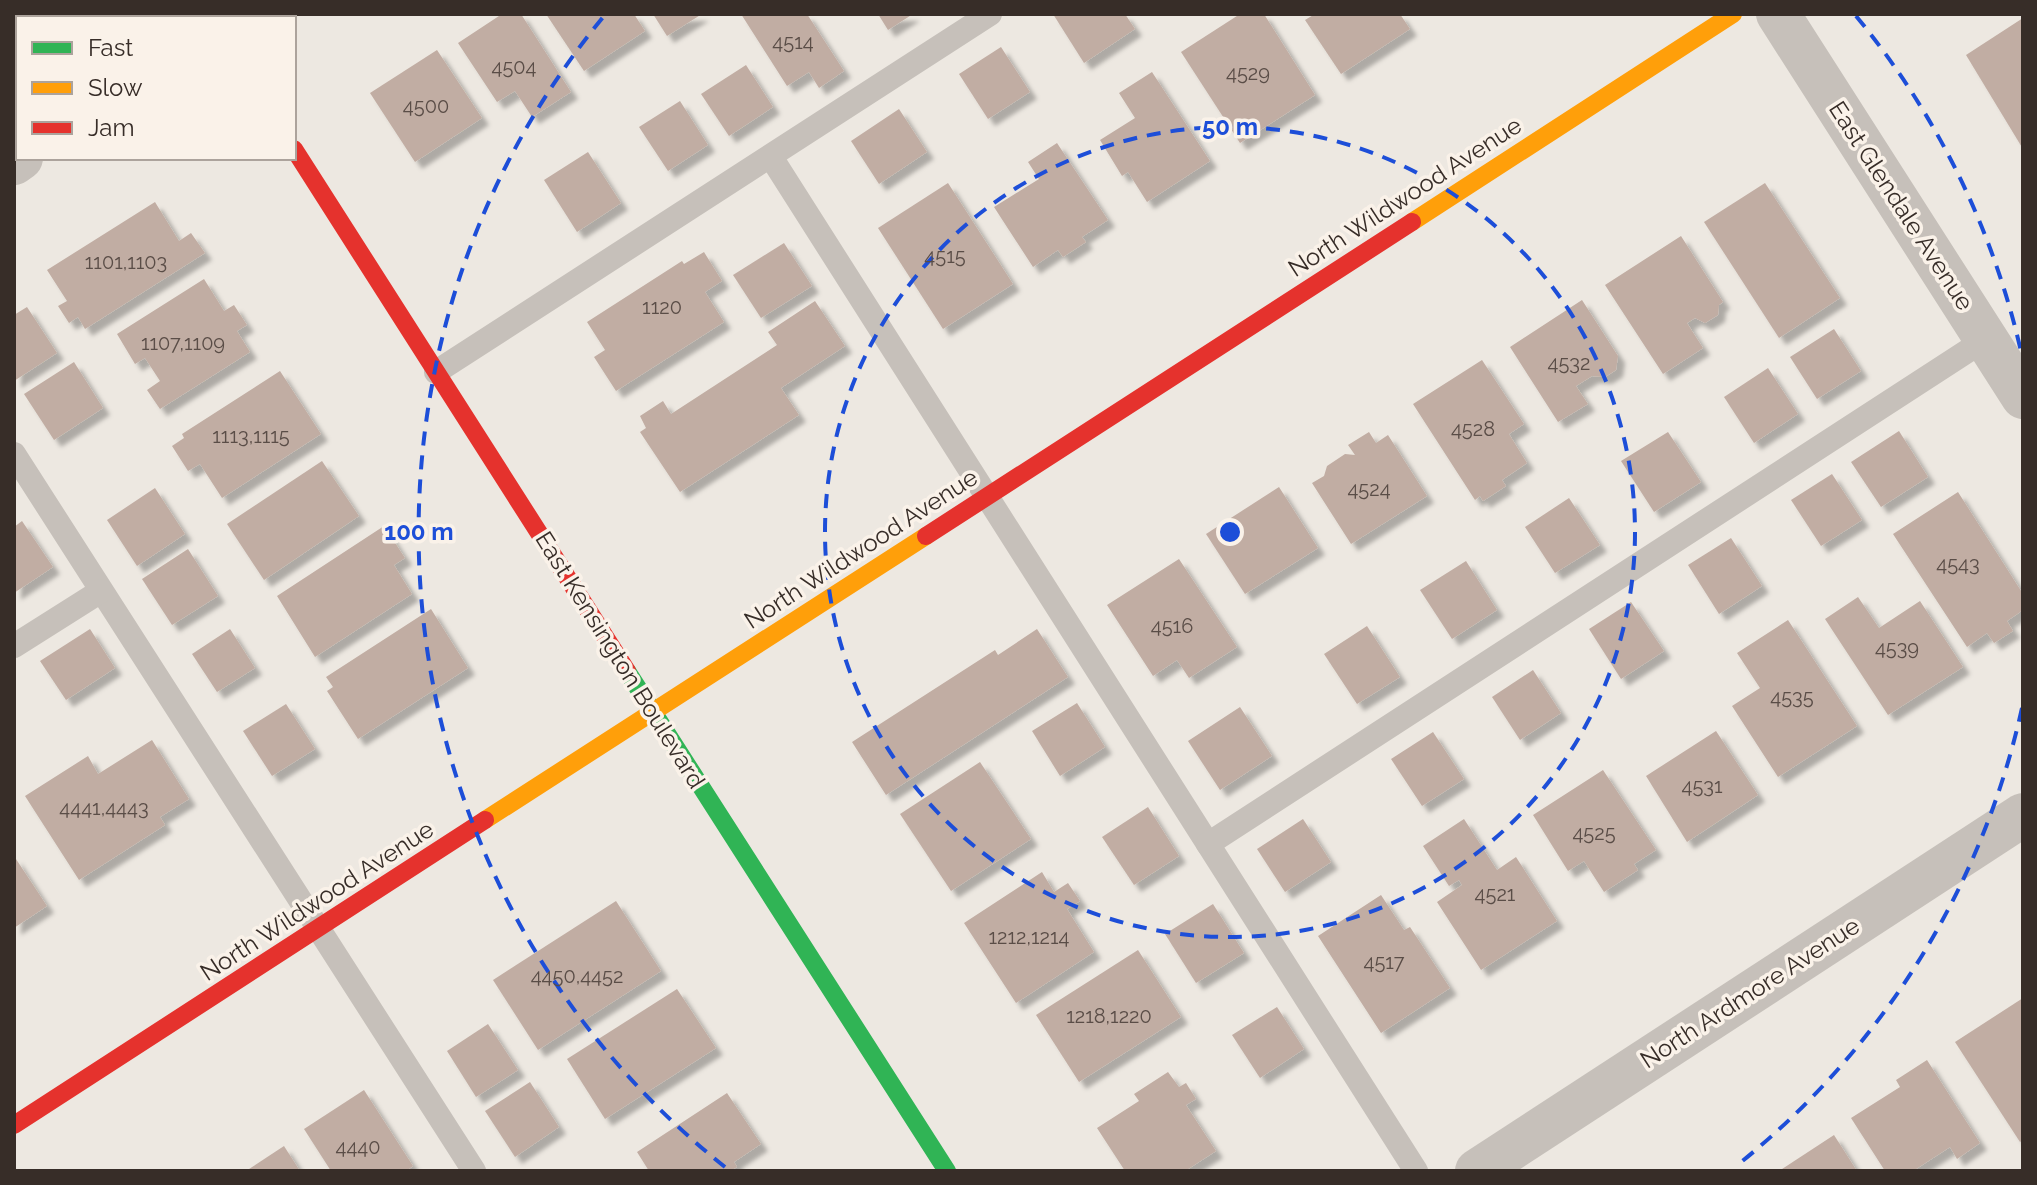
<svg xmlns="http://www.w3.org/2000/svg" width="2037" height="1185" viewBox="0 0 2037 1185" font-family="Raleway,sans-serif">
	<defs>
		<filter id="shadow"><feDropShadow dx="7" dy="7" stdDeviation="2" flood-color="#0004"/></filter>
	</defs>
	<rect width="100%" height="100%" fill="#ede8e1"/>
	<g fill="#c1ada3" filter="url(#shadow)">
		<polygon points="502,14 521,14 571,92 532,117 515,91 497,102 458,43"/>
		<polygon points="546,14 634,14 645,31 584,71"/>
		<polygon points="653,14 702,14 667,36"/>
		<polygon points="741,14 807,14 844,71 819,88 809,72 787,86"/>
		<polygon points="878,14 913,14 888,30"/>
		<polygon points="1053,14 1125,14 1135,29 1084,63"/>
		<polygon points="1240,14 1264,14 1315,95 1240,143 1181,52"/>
		<polygon points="1315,14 1400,14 1410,29 1341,74 1305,20"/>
		<polygon points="2023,18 2023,149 1966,55"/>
		<polygon points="1001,47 1030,92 988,119 959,74"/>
		<polygon points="437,50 482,118 415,162 370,93"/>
		<polygon points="746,65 773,107 729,136 701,94"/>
		<polygon points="1152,72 1210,161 1147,202 1128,172 1122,176 1100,140 1135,118 1119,93"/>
		<polygon points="680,101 708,145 668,171 639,127"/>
		<polygon points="899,109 927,152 879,184 851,141"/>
		<polygon points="1057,143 1108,220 1082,237 1086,242 1063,257 1058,250 1033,267 994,207 1039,179 1028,162"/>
		<polygon points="588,152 621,203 577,232 544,180"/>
		<polygon points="948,183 1013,284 943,329 878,228"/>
		<polygon points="1765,183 1840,298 1779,338 1704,222"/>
		<polygon points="155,202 179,241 191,233 205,253 85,329 78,317 69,323 58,306 67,301 47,270"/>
		<polygon points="1681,236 1723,302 1719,305 1718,315 1705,323 1695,318 1687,323 1703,348 1663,374 1605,285"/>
		<polygon points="784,243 812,286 761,318 733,275"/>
		<polygon points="704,252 722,281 705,292 724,322 616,391 594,357 605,350 587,322 682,261 684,264"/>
		<polygon points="204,279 224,311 234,305 247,325 237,331 250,352 160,409 147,390 160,381 145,358 135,364 117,334"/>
		<polygon points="1582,300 1618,356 1616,370 1605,377 1592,376 1576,386 1588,404 1558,422 1510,347"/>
		<polygon points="815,301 845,346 781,388 799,415 680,492 640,432 646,428 640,416 663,401 671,414 777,345 768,332"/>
		<polygon points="27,307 57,353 14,381 14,315"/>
		<polygon points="1834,329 1861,371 1817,399 1790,357"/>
		<polygon points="1482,360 1524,424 1509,434 1527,463 1502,480 1506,486 1483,501 1480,496 1475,500 1413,404"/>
		<polygon points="74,362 103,408 54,440 24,394"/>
		<polygon points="1768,368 1798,414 1754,443 1724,397"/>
		<polygon points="280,371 321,434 222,498 200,464 188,471 172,446 184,438 182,434"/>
		<polygon points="1899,431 1928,477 1881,507 1851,462"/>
		<polygon points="1369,432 1376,443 1388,435 1427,496 1351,544 1312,483 1324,476 1327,466 1345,454 1355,455 1348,445"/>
		<polygon points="1668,432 1701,482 1654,512 1621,461"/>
		<polygon points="322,461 359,516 264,580 227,524"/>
		<polygon points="1832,474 1862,520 1821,546 1791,500"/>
		<polygon points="1279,487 1318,548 1245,594 1206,534"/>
		<polygon points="155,488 185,534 137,566 107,520"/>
		<polygon points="1958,492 2023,594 2023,610 2007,621 2013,631 1994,643 1987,633 1967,647 1893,534"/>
		<polygon points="1569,498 1600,545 1555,573 1525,527"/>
		<polygon points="22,521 53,567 14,593 14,527"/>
		<polygon points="384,526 405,558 394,565 412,594 315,657 277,596"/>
		<polygon points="1731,538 1762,586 1719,614 1688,565"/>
		<polygon points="188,549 218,596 172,625 142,579"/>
		<polygon points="1179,559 1237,647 1189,678 1177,660 1153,676 1107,605"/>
		<polygon points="1466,561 1497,610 1452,639 1420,590"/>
		<polygon points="1858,597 1879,628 1920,601 1963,667 1888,715 1825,619"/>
		<polygon points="1631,602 1664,651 1621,679 1589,629"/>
		<polygon points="431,609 468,668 358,739 327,691 333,687 326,677"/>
		<polygon points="1788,620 1857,726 1778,777 1732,706 1760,688 1737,653"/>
		<polygon points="1367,626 1400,677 1357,704 1324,654"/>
		<polygon points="90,629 115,668 66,700 40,661"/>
		<polygon points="230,629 255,668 217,692 192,654"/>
		<polygon points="1037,629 1068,677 886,795 852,742 995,650 998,655"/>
		<polygon points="1533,670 1561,713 1520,740 1492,697"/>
		<polygon points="1077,703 1105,747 1060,776 1032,731"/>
		<polygon points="286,704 315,749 272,776 243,731"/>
		<polygon points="1240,707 1272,756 1220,790 1188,741"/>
		<polygon points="1716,731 1758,795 1687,842 1646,776"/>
		<polygon points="1433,732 1464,779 1422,806 1391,759"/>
		<polygon points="152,740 189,799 160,817 165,825 79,880 25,796 88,756 98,774"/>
		<polygon points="980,762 1031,839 951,891 900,814"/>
		<polygon points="1603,770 1656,850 1634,864 1638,870 1604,892 1584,861 1568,871 1533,815"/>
		<polygon points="1148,807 1179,856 1134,885 1102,837"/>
		<polygon points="1303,819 1331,862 1285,892 1257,849"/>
		<polygon points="1464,819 1497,870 1516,857 1557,921 1481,970 1437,902 1462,885 1459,880 1449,886 1423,846"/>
		<polygon points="14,856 47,906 14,928"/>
		<polygon points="1042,872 1054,892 1068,883 1080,901 1067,909 1094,952 1016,1003 964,923"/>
		<polygon points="1381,895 1404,930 1410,927 1450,988 1381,1033 1318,936"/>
		<polygon points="616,901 661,971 538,1050 493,980"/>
		<polygon points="1213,904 1244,953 1196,983 1165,934"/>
		<polygon points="1138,950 1181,1017 1079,1082 1036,1015"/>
		<polygon points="677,989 716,1048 605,1119 567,1059"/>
		<polygon points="2023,998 2023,1140 2020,1142 1955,1042"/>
		<polygon points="1277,1007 1304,1049 1260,1078 1232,1035"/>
		<polygon points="488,1024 518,1070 476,1097 447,1051"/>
		<polygon points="1927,1060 1980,1143 1957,1159 1950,1147 1913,1171 1885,1171 1851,1118 1900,1087 1896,1080"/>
		<polygon points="1168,1072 1179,1087 1186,1083 1196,1099 1186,1105 1216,1151 1185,1171 1125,1171 1097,1128 1139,1101 1134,1094"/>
		<polygon points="530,1082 559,1127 515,1157 485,1111"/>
		<polygon points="364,1090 413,1166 406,1171 331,1171 304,1129"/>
		<polygon points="727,1093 761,1144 734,1162 737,1167 730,1171 649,1171 637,1152"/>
		<polygon points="1834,1135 1857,1171 1779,1171"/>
		<polygon points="284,1146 300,1171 246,1171"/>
	</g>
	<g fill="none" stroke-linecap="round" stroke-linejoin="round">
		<g stroke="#c6c0ba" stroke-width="24">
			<polyline points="771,157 1416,1171"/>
			<polyline points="436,372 990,14"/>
			<polyline points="14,454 474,1171"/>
			<polyline points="14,646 101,591"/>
			<polyline points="1208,844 1986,339"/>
		</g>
		<g stroke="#c6c0ba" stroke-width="44">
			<polyline points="1778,14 2023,397"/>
			<polyline points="238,18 244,14"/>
			<polyline points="14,163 21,158"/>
			<polyline points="1477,1171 2023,815"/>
		</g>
		<polyline stroke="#30b455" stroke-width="18" points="627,671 947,1171"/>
		<g stroke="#ff9f0a" stroke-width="18">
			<polyline points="1412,222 1733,14"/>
			<polyline points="485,820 926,536"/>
		</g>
		<g stroke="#e5322d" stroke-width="18">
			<polyline points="294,149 627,671"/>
			<polyline points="926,536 1412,222"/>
			<polyline points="14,1125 485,820"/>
		</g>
	</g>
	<g fill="none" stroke="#1d4ed8" stroke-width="4" stroke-dasharray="14 10">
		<circle cx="1230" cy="532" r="405"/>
		<path d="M2022 708A811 811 0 0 1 1735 1167M725 1167A811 811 0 0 1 604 16M1856 16A811 811 0 0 1 2022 356"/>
	</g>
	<g text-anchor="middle" stroke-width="7" stroke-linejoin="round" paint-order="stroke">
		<g font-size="20" fill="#5a4d47">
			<text x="793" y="49">4514</text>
			<text x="514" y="74">4504</text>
			<text x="1248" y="80">4529</text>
			<text x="426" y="113">4500</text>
			<text x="945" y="263">4515</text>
			<text x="126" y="269">1101,1103</text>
			<text x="662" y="314">1120</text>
			<text x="183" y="350">1107,1109</text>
			<text x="1569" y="370">4532</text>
			<text x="1473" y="436">4528</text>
			<text x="251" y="443">1113,1115</text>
			<text x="1369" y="496">4524</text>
			<text x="1958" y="571">4543</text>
			<text x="1172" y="633">4516</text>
			<text x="1897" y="655">4539</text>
			<text x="1792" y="704">4535</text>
			<text x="1702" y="793">4531</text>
			<text x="104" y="815">4441,4443</text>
			<text x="1594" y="840">4525</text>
			<text x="1495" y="901">4521</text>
			<text x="1029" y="944">1212,1214</text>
			<text x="1384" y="969">4517</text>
			<text x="577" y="983">4450,4452</text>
			<text x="1109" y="1023">1218,1220</text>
			<text x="358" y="1154">4440</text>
		</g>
		<g font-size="24" fill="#372d28" stroke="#faf2e9">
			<text transform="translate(1405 197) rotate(-33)" y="8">North Wildwood Avenue</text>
			<text transform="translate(1901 206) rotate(57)" y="8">East Glendale Avenue</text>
			<text transform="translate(861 549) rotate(-33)" y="8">North Wildwood Avenue</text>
			<text transform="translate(620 660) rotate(58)" y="8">East Kensington Boulevard</text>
			<text transform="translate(317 901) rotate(-33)" y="8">North Wildwood Avenue</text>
			<text transform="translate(1750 993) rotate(-33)" y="8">North Ardmore Avenue</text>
		</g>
	</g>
	<circle cx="1230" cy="532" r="12" fill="#1d4ed8" stroke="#faf2e9" stroke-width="4"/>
	<g font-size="24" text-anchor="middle" font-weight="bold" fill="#1d4ed8" stroke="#faf2e9" stroke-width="7" stroke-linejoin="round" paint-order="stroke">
		<text x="1230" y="135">50 m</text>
		<text x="419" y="540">100 m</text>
	</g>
	<rect width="2037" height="1185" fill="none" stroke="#372d28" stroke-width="32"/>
	<rect x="16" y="16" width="280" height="144" fill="#faf2e9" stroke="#aca39c" stroke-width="2"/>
	<rect x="32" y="42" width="40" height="12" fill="#30b455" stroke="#aca39c" stroke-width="2"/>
	<text x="88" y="56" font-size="24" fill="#372d28">Fast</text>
	<rect x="32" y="82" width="40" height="12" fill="#ff9f0a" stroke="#aca39c" stroke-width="2"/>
	<text x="88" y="96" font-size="24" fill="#372d28">Slow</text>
	<rect x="32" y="122" width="40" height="12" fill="#e5322d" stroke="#aca39c" stroke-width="2"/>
	<text x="88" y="136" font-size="24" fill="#372d28">Jam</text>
</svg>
